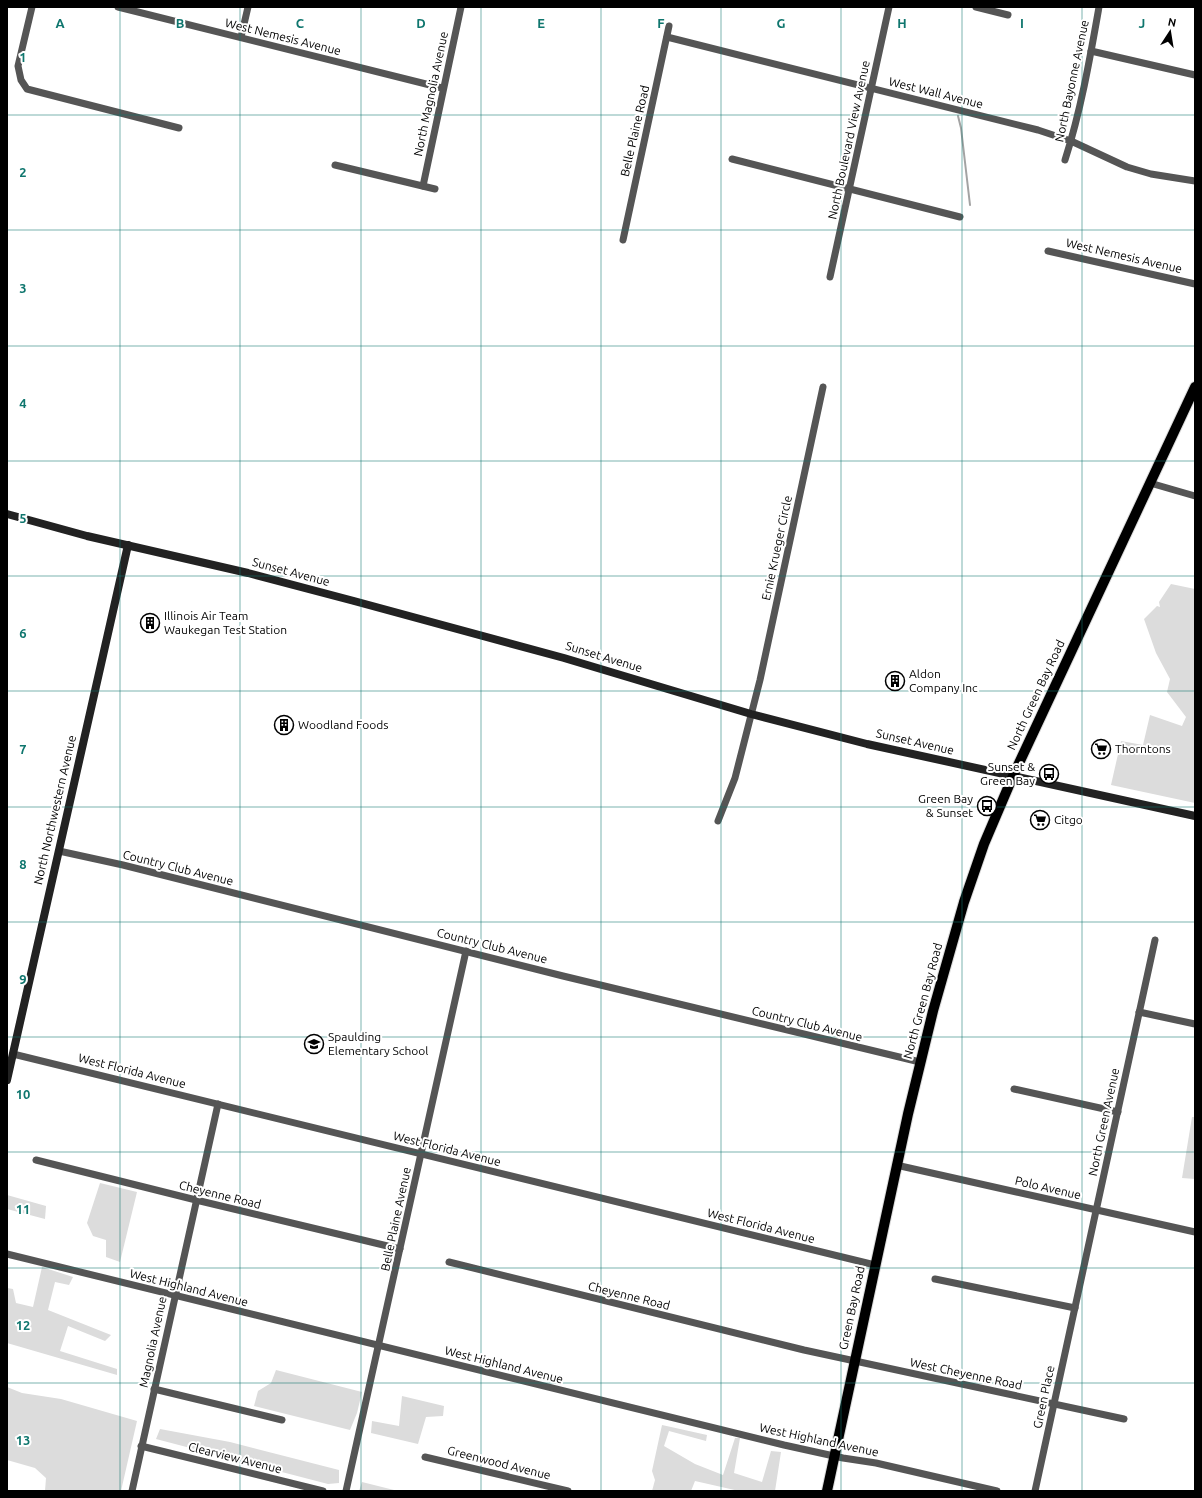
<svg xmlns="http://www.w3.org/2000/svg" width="1202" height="1498" viewBox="0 0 1202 1498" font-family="Ubuntu,sans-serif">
	<rect width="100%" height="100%" fill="#fff"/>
	<g fill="#dcdcdc">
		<polygon points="1171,584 1195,589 1195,803 1111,785 1121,741 1143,745 1150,715 1182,726 1186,717 1167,692 1170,679 1156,653 1144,619 1157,606 1160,607 1159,602"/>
		<polygon points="1192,1117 1195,1117 1195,1179 1182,1178"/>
		<polygon points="100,1183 137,1192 120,1262 106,1257 106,1240 93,1236 87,1223"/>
		<polygon points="7,1195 46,1206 45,1219 7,1209"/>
		<polygon points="42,1267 73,1277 69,1285 55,1282 48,1310 111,1335 105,1341 68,1326 60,1351 117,1369 117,1375 7,1343 7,1288 13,1289 16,1303 33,1307"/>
		<polygon points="276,1370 362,1392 357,1413 350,1430 254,1406 258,1391 271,1383"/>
		<polygon points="7,1387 22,1393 61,1399 137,1421 121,1491 45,1491 46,1478 35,1468 7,1460"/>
		<polygon points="402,1396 444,1406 443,1416 426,1417 418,1444 371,1433 372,1421 399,1426"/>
		<polygon points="662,1425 707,1435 706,1441 669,1431 664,1446 695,1464 723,1475 735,1438 740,1438 734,1473 762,1482 771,1451 781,1452 775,1491 739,1491 695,1481 691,1491 652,1491 655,1480 652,1471"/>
		<polygon points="160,1429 230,1442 339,1470 339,1483 328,1484 156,1439"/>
		<polygon points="362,1482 398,1491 359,1491"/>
	</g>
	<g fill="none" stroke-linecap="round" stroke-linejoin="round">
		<polyline stroke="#a3a3a3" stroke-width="2" points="958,116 961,128 970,205"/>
		<g stroke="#dbdbdb" stroke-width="12">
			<polyline id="primary" points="827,1491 908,1114 933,1011 964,902 984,844 1013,776 1195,387"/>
		</g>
		<g stroke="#555" stroke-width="7">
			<polyline points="32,7 18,66 21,80 27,89 179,128"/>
			<polyline points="118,7 442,88"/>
			<polyline points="976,7 1008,15"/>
			<polyline points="241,37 248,7"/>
			<polyline points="667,37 1038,130 1071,141 1127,167 1151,174 1195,181"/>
			<polyline points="1091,51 1195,75"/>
			<polyline points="732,159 960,217"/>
			<path d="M 1065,160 C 1081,110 1090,58 1099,7"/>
			<polyline points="335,165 435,189"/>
			<polyline points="423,186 461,7"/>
			<polyline points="623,240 669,26"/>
			<polyline points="1048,251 1195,284"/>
			<polyline points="830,277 889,7"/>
			<polyline points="1150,483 1195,496"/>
			<polyline points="718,821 735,778 760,680 823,387"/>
			<polyline points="59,851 123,865 563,976 920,1062"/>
			<polyline points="1139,1012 1195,1024"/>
			<polyline points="13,1054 875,1265"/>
			<polyline points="1014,1089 1118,1112"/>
			<polyline points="36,1160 196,1200 400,1249"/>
			<polyline points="896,1165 1195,1232"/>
			<polyline points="7,1254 784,1445 843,1458 876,1463 997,1491"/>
			<polyline points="449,1262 804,1350 1124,1419"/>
			<polyline points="935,1279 1075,1308"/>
			<polyline points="154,1389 282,1420"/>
			<polyline points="141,1446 323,1491"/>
			<polyline points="425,1457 568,1491"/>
			<polyline points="132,1491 218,1104"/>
			<polyline points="346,1491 466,951"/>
			<polyline points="1035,1491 1155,940"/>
		</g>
		<g stroke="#222" stroke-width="8">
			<polyline points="7,514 87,536 248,573 354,601 564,658 751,714 867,744 1195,816"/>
			<polyline points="7,1080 128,545"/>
		</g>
		<use href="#primary" stroke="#000" stroke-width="10"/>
	</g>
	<path fill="none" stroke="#0f766e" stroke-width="1" stroke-opacity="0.55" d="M 120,7 L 120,1491M 240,7 L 240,1491M 361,7 L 361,1491M 481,7 L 481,1491M 601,7 L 601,1491M 721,7 L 721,1491M 841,7 L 841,1491M 962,7 L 962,1491M 1082,7 L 1082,1491M 7,115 L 1195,115M 7,230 L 1195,230M 7,346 L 1195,346M 7,461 L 1195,461M 7,576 L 1195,576M 7,691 L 1195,691M 7,807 L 1195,807M 7,922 L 1195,922M 7,1037 L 1195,1037M 7,1152 L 1195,1152M 7,1268 L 1195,1268M 7,1383 L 1195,1383"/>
	<defs>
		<g id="building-ring" transform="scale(1)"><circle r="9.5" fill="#fff" stroke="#000" stroke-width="1.5"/><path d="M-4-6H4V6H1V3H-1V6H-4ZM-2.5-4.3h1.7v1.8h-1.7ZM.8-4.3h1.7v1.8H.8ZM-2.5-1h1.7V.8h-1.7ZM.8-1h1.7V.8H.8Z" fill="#000"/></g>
		<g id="supermarket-ring" transform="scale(1)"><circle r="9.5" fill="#fff" stroke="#000" stroke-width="1.5"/><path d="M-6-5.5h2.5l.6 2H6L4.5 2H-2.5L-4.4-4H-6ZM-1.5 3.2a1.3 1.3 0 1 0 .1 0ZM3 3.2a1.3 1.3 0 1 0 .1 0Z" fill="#000"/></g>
		<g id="bus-ring" transform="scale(1)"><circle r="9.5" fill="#fff" stroke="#000" stroke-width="1.5"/><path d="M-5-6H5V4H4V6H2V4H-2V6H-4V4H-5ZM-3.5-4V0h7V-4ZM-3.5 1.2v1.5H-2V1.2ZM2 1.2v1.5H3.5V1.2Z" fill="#000"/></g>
		<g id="school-ring" transform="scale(1)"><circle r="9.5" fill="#fff" stroke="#000" stroke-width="1.5"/><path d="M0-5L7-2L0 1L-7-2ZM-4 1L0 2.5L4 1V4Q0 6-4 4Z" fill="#000"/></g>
	</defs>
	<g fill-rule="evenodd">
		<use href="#building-ring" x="150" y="623"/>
		<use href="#building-ring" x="895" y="681"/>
		<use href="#building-ring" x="284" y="725"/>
		<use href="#supermarket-ring" x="1101" y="749"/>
		<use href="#bus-ring" x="1049" y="774"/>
		<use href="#bus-ring" x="987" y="806"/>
		<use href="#supermarket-ring" x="1040" y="820"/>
		<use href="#school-ring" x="314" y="1044"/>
	</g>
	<g text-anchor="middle" stroke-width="4" stroke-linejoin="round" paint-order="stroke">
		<g font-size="12" fill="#000" stroke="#fff">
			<text transform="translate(283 37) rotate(14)" y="4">West Nemesis Avenue</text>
			<text transform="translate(1072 81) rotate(-78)" y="4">North Bayonne Avenue</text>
			<text transform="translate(936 93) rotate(14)" y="4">West Wall Avenue</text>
			<text transform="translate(431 94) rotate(-78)" y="4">North Magnolia Avenue</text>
			<text transform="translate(635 131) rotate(-77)" y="4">Belle Plaine Road</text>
			<text transform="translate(849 140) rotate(-78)" y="4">North Boulevard View Avenue</text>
			<text transform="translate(1124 256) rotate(13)" y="4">West Nemesis Avenue</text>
			<text transform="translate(777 548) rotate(-78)" y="4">Ernie Krueger Circle</text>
			<text transform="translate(291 572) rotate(15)" y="4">Sunset Avenue</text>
			<text transform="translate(604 657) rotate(17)" y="4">Sunset Avenue</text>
			<text transform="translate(1036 695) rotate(-65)" y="4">North Green Bay Road</text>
			<text transform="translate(915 742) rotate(13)" y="4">Sunset Avenue</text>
			<text transform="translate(55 810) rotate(-77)" y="4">North Northwestern Avenue</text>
			<text transform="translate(178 868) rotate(14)" y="4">Country Club Avenue</text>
			<text transform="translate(492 946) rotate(14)" y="4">Country Club Avenue</text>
			<text transform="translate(923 1001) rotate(-75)" y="4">North Green Bay Road</text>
			<text transform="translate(807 1024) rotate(14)" y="4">Country Club Avenue</text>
			<text transform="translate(132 1071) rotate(14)" y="4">West Florida Avenue</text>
			<text transform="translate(1104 1122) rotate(-78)" y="4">North Green Avenue</text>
			<text transform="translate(447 1149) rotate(14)" y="4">West Florida Avenue</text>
			<text transform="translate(1048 1188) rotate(13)" y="4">Polo Avenue</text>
			<text transform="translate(220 1195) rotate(14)" y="4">Cheyenne Road</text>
			<text transform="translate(396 1219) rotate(-78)" y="4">Belle Plaine Avenue</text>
			<text transform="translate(761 1226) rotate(14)" y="4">West Florida Avenue</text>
			<text transform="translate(189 1288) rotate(14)" y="4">West Highland Avenue</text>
			<text transform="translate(629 1296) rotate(14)" y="4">Cheyenne Road</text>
			<text transform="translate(852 1308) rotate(-78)" y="4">Green Bay Road</text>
			<text transform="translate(153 1342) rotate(-78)" y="4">Magnolia Avenue</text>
			<text transform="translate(504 1365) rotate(14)" y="4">West Highland Avenue</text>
			<text transform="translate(966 1374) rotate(12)" y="4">West Cheyenne Road</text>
			<text transform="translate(1044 1397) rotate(-78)" y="4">Green Place</text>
			<text transform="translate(819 1440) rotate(12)" y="4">West Highland Avenue</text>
			<text transform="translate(235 1458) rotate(14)" y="4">Clearview Avenue</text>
			<text transform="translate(499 1463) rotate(14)" y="4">Greenwood Avenue</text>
		</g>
		<g font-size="12" fill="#000" stroke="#fff" text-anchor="start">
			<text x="164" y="620">Illinois Air Team<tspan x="164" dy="14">Waukegan Test Station</tspan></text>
			<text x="909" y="678">Aldon<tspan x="909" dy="14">Company Inc</tspan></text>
			<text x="298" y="729">Woodland Foods</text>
			<text x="1115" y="753">Thorntons</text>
			<text x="1035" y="771" text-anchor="end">Sunset &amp;<tspan x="1035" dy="14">Green Bay</tspan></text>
			<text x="973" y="803" text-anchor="end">Green Bay<tspan x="973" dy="14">&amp; Sunset</tspan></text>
			<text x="1054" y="824">Citgo</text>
			<text x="328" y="1041">Spaulding<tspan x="328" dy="14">Elementary School</tspan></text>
		</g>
	</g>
	<g font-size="13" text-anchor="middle" font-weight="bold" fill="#0f766e" stroke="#fff" stroke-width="4" stroke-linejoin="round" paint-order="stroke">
		<text x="60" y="28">A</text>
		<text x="180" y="28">B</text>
		<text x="300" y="28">C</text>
		<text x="421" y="28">D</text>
		<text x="541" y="28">E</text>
		<text x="661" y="28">F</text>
		<text x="781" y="28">G</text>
		<text x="902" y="28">H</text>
		<text x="1022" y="28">I</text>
		<text x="1142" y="28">J</text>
		<text x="23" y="62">1</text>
		<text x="23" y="177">2</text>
		<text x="23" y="293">3</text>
		<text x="23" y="408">4</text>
		<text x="23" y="523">5</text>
		<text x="23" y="638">6</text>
		<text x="23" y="754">7</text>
		<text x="23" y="869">8</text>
		<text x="23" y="984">9</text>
		<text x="23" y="1099">10</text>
		<text x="23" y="1214">11</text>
		<text x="23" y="1330">12</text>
		<text x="23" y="1445">13</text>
	</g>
	<rect width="1202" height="1498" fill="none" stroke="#000000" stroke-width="16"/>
	<g transform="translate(1170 32) rotate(12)" stroke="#ffffff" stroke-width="3" paint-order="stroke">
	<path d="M0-3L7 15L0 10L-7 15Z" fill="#000000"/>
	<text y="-6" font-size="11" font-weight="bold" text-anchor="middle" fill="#000000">N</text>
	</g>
</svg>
